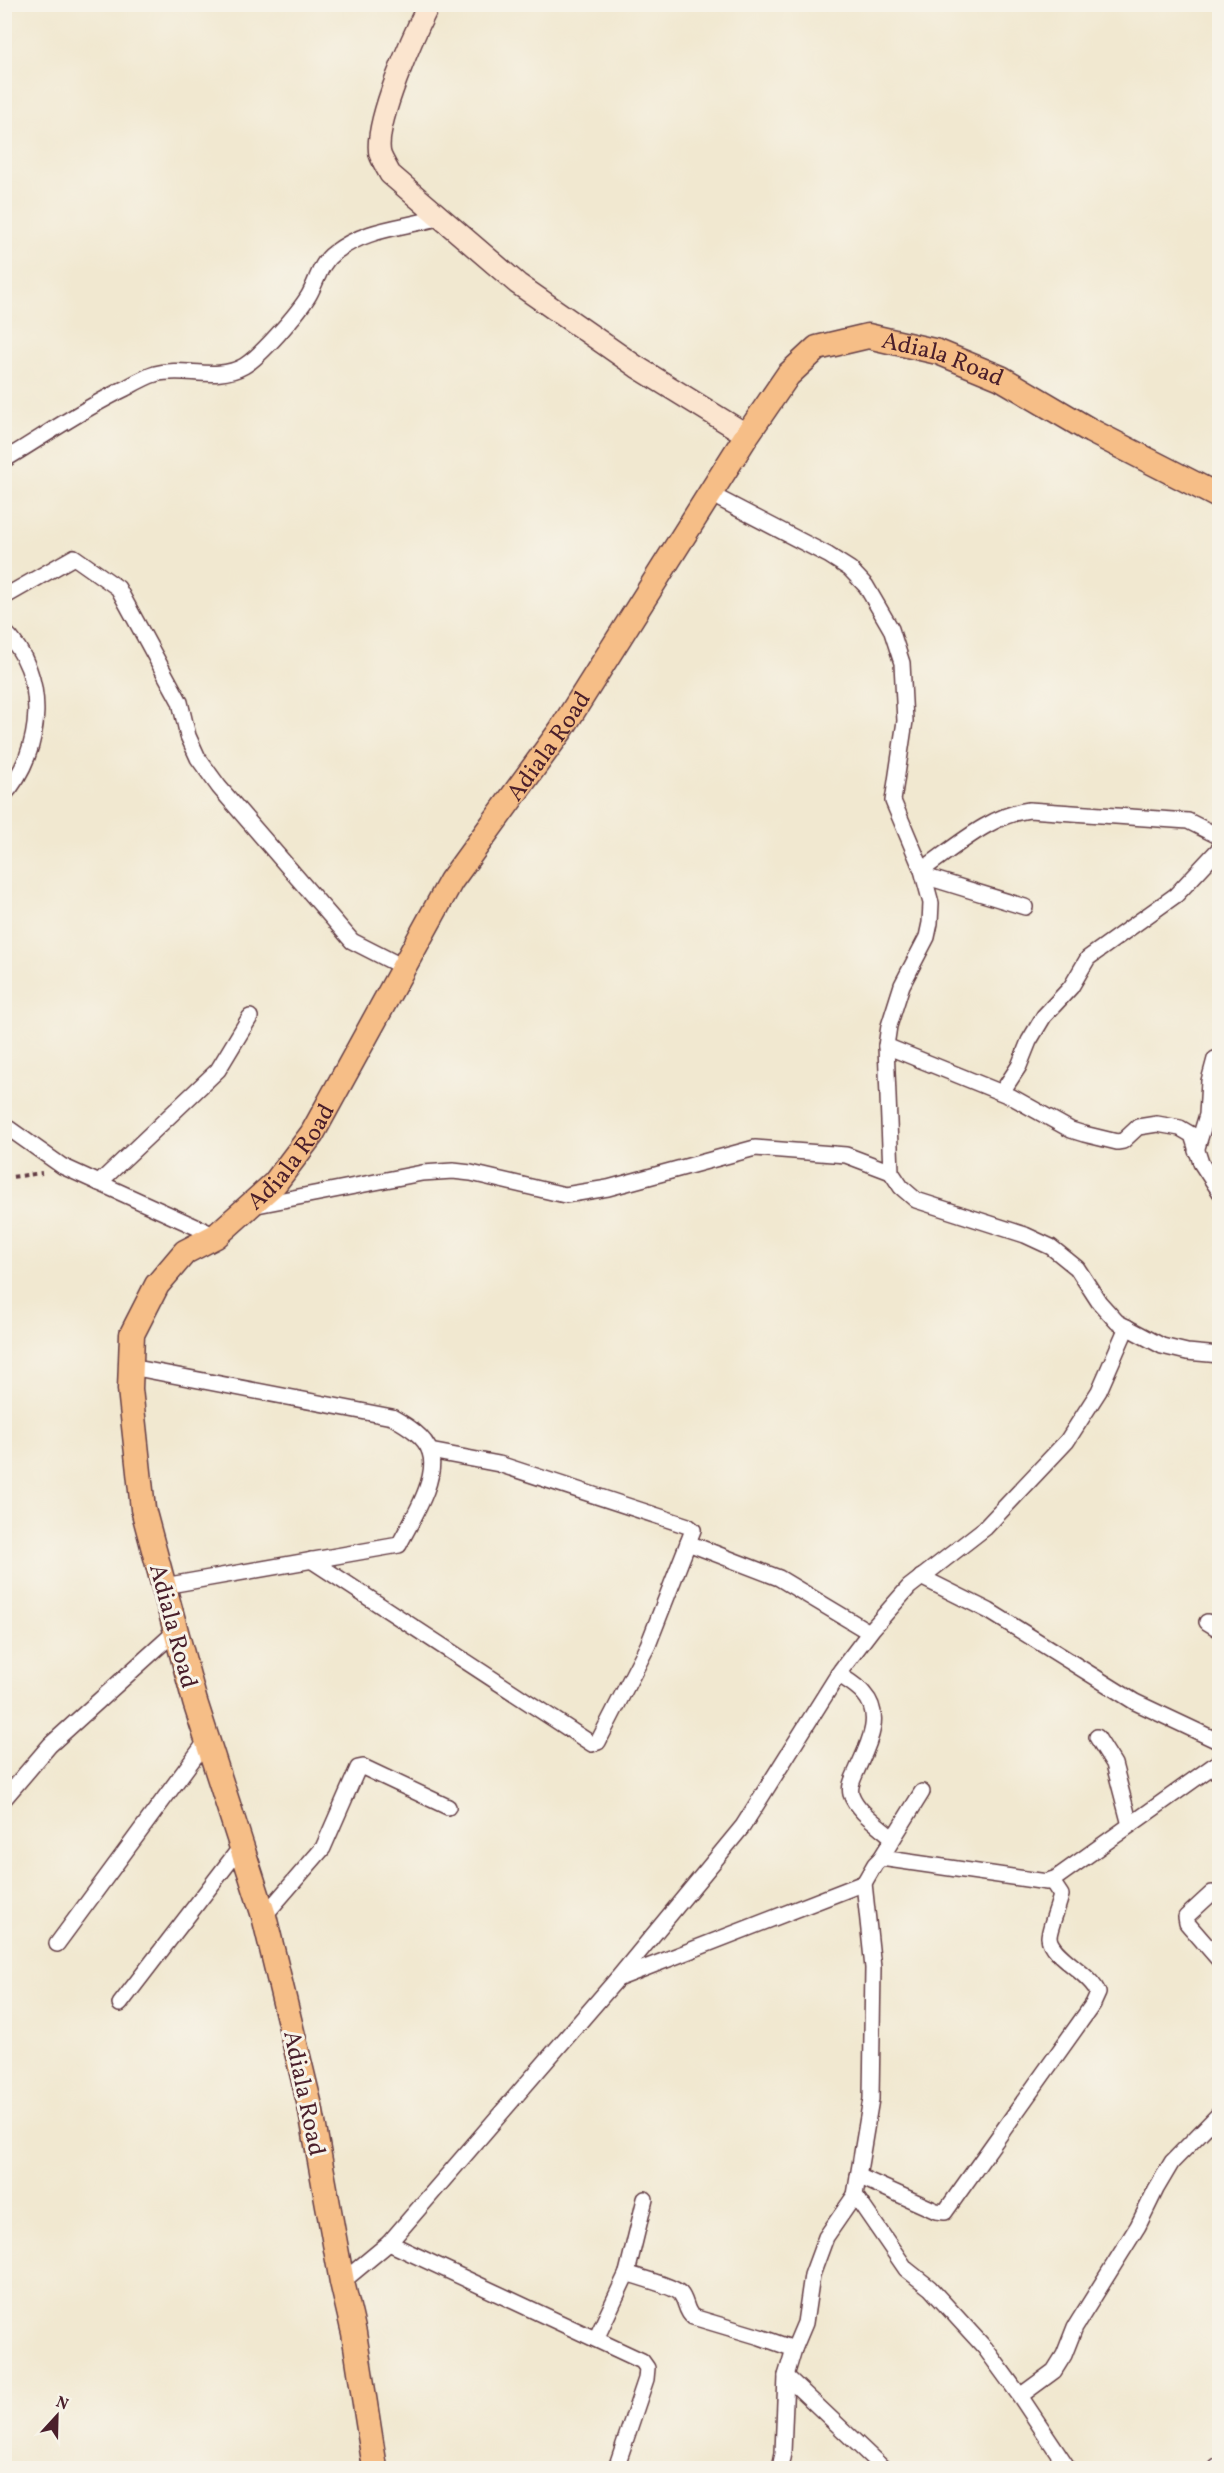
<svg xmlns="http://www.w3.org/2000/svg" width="1224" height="2473" viewBox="0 0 1224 2473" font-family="Vollkorn,serif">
	<rect width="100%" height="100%" fill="#f7f3e8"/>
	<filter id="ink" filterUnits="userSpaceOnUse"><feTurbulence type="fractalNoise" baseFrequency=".0167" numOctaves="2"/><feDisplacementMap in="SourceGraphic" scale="12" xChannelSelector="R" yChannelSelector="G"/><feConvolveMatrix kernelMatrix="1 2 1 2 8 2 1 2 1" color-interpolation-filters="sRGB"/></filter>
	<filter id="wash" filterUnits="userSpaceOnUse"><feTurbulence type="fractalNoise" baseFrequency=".008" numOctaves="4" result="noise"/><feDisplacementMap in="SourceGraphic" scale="24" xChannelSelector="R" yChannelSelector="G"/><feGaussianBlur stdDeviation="1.35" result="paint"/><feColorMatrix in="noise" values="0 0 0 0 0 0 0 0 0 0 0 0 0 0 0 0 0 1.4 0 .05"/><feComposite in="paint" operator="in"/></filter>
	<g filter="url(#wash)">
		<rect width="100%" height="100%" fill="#f1e8d0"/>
	</g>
	<g filter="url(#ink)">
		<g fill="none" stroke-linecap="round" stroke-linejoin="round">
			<g stroke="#633d44" stroke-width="18">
				<g id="street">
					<path d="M 4,460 C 44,436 84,408 126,388 C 135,383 145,377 155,374 C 184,366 216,382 244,366 C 261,356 299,312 309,295 C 317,281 320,263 334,253 C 366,228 403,228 441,217"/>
					<polyline points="710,494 828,555 850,569 866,586 891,629 902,663 905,721 893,801 922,870 931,903 930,923 927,937 902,985 889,1026 886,1046 891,1172 901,1187 916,1200 1025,1235 1051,1247 1077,1268 1099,1302 1117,1322 1162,1346 1187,1352 1220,1355"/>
					<polyline points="4,597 74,557 118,588 180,702 188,736 198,758 219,787 352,941 403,967"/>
					<path d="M 4,631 C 49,674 44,750 4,795"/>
					<path d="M 922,870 C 954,848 990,815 1029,810 L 1188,821 L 1220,837"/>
					<polyline points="924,876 1025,907"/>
					<polyline points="886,1046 1012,1097 1071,1130 1084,1134 1117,1142 1123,1141 1138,1127 1157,1124 1180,1128 1192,1135 1201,1163 1220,1192"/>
					<polyline points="1002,1092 1019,1066 1029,1041 1044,1016 1071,987 1088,958 1176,895 1220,848"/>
					<polyline points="4,1125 62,1166 216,1236"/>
					<polyline points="1196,1151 1207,1115 1209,1081 1215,1059"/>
					<polyline points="99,1183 218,1070 250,1017"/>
					<polyline points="252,1206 422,1173 453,1171 471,1173 565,1195 608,1188 755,1148 846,1155 891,1172"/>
					<path d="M 131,1367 L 392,1417 C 406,1425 425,1436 430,1452 C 439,1479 411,1521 399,1545 L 164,1586"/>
					<polyline points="688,1543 779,1578 869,1632"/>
					<polyline points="311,1560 592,1744 598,1742 648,1645 693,1530 688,1526 499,1464 430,1451"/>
					<polyline points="921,1577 989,1611 1135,1702 1220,1742"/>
					<polyline points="1207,1622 1220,1630"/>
					<path d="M 838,1674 C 847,1680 858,1686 864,1694 C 885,1717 866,1749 856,1772 C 853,1779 849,1786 851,1794 C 857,1812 880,1826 893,1838"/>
					<polyline points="1097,1737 1114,1764 1130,1825"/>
					<polyline points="4,1799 50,1745 176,1631"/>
					<polyline points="881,1858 922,1792"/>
					<polyline points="864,1883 875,1864 881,1858 1047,1882 1056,1878 1220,1761"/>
					<polyline points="1212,1893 1186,1917 1187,1923 1220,1961"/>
					<polyline points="264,1916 323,1848 358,1768 363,1767 448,1807"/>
					<polyline points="57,1944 208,1739"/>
					<polyline points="617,1979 864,1883 873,1968 871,2099 855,2195 906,2269 930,2288 985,2348 1020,2396 1068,2468"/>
					<polyline points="120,2004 243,1844"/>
					<path d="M 858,2176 L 936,2211 L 945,2212 L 1093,2004 L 1098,1993 C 1091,1973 1050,1956 1049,1937 C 1049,1929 1059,1905 1061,1895 L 1051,1880"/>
					<polyline points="389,2243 642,2361 647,2368 646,2379 616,2468"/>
					<path d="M 627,2273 C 639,2278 671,2285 680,2293 C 687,2301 685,2311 693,2317 L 760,2337 L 794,2349"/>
					<polyline points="342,2282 389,2243 617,1979 743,1826 841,1670 873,1628 909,1587 985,1528 1067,1441 1099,1391 1127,1327"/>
					<polyline points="596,2339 627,2273 645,2199"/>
					<polyline points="786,2376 883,2468"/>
					<polyline points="1020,2396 1054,2371 1064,2355 1075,2327 1138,2226 1156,2189 1172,2162 1220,2113"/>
					<polyline points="780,2468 783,2453 786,2376 794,2349 805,2323 812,2275 826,2237 855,2195"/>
					<polyline points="1216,2468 1220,2465"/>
				</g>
			</g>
			<g stroke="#633d44" stroke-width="24">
				<path id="secondary" d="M 429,4 C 414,34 373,124 380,154 C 382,160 387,168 390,174 L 518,284 L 637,367 L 747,435"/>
			</g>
			<g stroke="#633d44" stroke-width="27">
				<g id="primary">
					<path id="s1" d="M 375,2468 L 354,2333 L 342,2282 L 310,2106 L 264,1916 L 195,1702 L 143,1509 L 130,1389 L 132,1334 L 157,1285 L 185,1252 L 216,1236 L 275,1183 L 312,1134 L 451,881 L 561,730 L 747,435 L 788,375 L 817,348 L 868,336 L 938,352 L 1001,378 L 1091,431 L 1220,497"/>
				</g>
			</g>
			<polyline stroke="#633d44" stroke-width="4" stroke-dasharray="4.5 4.5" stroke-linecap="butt" points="4,1178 42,1173"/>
			<use href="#street" stroke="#fff" stroke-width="15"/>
			<use href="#secondary" stroke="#fbe5cf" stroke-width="21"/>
			<use href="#primary" stroke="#f6be87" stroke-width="24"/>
		</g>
	</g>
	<g text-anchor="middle" stroke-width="6" stroke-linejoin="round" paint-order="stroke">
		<g font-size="24" fill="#4a1f2b" stroke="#f7f3e8">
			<text dy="8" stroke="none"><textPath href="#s1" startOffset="2505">Adiala Road</textPath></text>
			<text dy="8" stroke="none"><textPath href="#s1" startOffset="1893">Adiala Road</textPath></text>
			<text dy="8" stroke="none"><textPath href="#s1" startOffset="1407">Adiala Road</textPath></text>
			<text transform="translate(174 1626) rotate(75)" y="8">Adiala Road</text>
			<text transform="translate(305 2093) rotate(78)" y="8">Adiala Road</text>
		</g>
	</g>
	<rect width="1224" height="2473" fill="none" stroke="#f7f3e8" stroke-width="24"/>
	<g transform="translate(57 2416) rotate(22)" stroke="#f7f3e8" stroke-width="4.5" paint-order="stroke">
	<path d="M0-4.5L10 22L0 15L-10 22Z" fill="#4a1f2b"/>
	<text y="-9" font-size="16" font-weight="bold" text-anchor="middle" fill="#4a1f2b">N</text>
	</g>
</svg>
